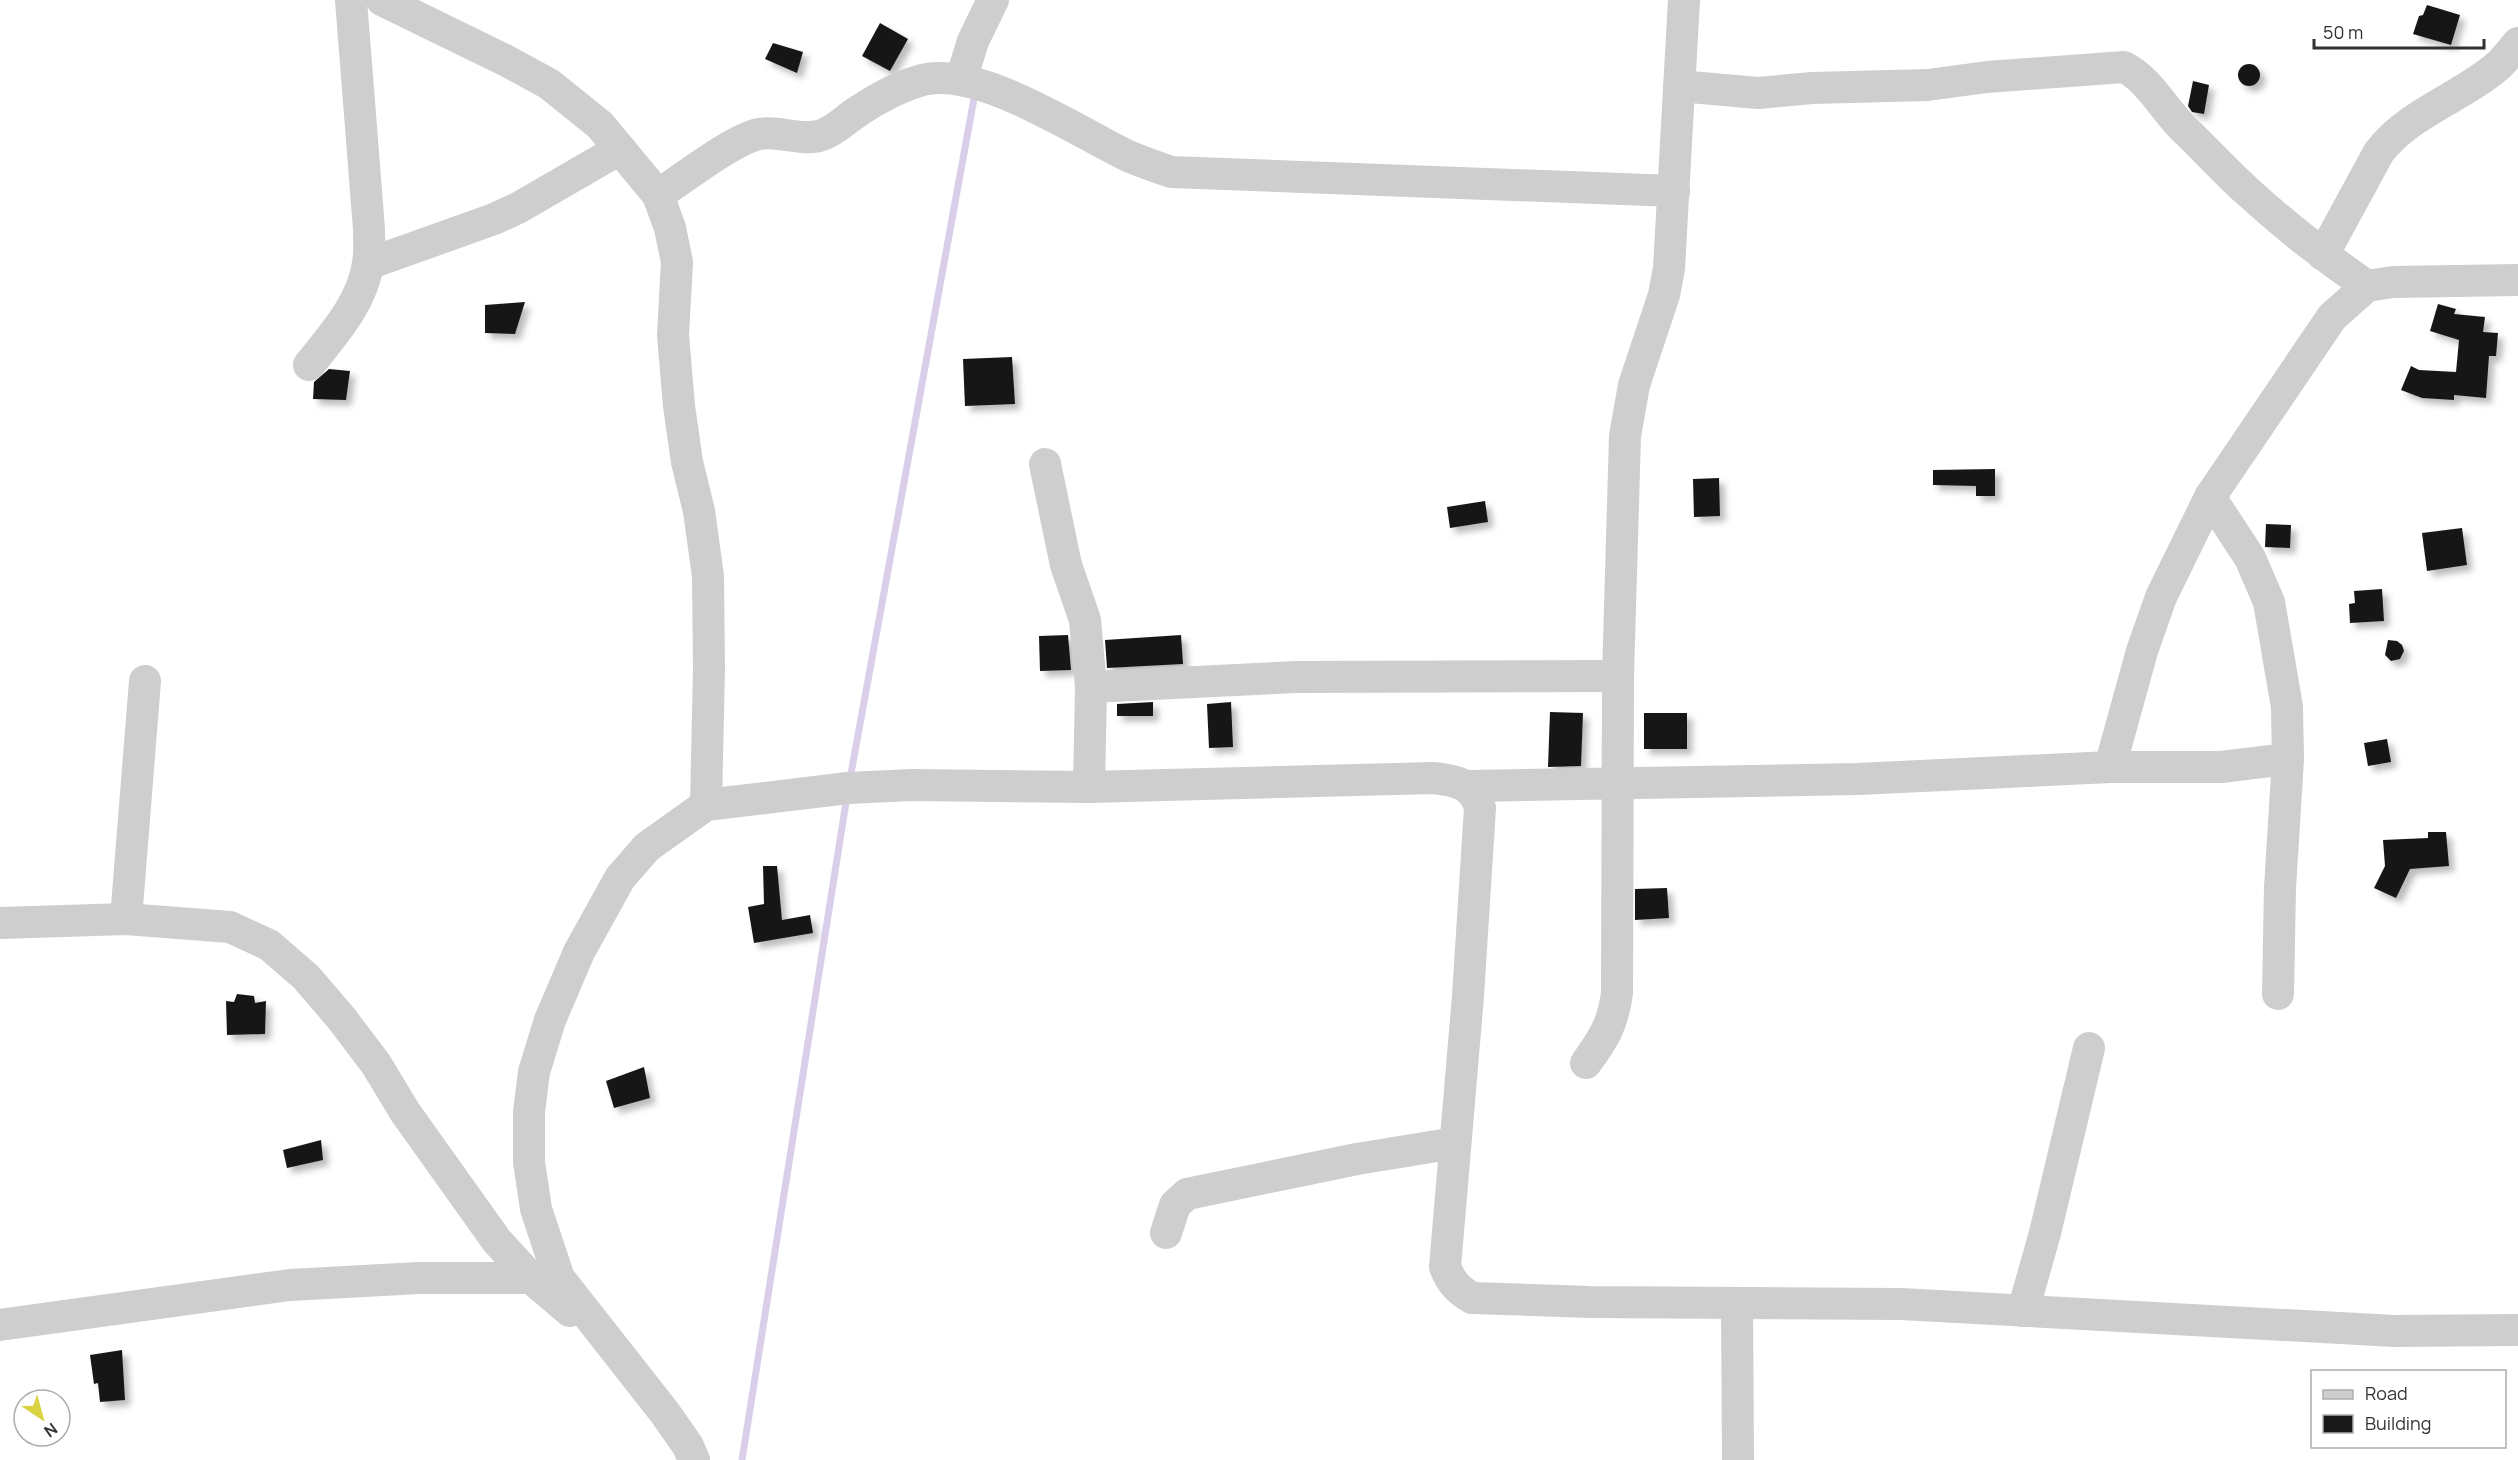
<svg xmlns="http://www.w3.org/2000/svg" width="2518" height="1460" viewBox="0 0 2518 1460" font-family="Manrope,sans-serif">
	<defs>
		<filter id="shadow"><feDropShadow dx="5.5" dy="5.5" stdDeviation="3" flood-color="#0004"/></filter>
	</defs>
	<rect width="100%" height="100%" fill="#fff"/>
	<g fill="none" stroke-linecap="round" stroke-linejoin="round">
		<g stroke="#dacfeb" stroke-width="7">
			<polyline points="850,779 975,93"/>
			<polyline points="742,1460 847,796"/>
		</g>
	</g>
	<g fill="#181818" filter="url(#shadow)">
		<polygon points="2427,5 2460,15 2451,45 2413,34 2419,16 2423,15"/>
		<polygon points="880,23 908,39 890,71 862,56"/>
		<polygon points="773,43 803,52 797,73 765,59"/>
		<circle cx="2249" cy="75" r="11"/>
		<polygon points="2193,81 2209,85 2204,114 2192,112 2188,106"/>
		<polygon points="525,302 515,334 485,333 485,305"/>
		<polygon points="2438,304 2456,309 2454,314 2485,317 2483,332 2498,333 2496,356 2489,356 2486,398 2454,395 2454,400 2422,398 2401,390 2411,366 2419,370 2456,372 2459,340 2430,331"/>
		<polygon points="1012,357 1015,404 965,406 963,359"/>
		<polygon points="329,369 350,371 346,400 313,399 314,382"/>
		<polygon points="1995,469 1995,496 1976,496 1976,486 1933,485 1933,470"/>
		<polygon points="1719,478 1720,516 1694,517 1693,479"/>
		<polygon points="1485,501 1488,522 1450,528 1447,507"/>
		<polygon points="2266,524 2291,525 2290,548 2265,547"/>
		<polygon points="2462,528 2467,565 2427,571 2422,533"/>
		<polygon points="2382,589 2384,621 2350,623 2349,604 2355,603 2354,591"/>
		<polygon points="1068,635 1071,670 1040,671 1039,636"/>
		<polygon points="1181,635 1183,664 1107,668 1105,640"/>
		<polygon points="2388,640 2397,641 2402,645 2404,651 2400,659 2391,661 2385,655"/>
		<polygon points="1153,702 1153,716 1117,716 1117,704"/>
		<polygon points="1231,702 1233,747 1209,748 1207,704"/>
		<polygon points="1550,712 1583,713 1581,766 1548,767"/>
		<rect x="1644" y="713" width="43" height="36"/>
		<polygon points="2387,739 2391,762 2368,766 2364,743"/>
		<polygon points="2428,832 2446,832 2449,866 2410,869 2396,898 2374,888 2385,866 2383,840 2428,838"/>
		<polygon points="763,866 777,866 782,920 810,915 813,933 754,943 748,907 764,904"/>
		<polygon points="1667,888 1669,918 1635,920 1635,889"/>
		<polygon points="237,994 254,996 255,1003 266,1001 265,1034 227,1035 226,1001 234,1002"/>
		<polygon points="644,1067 650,1098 614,1108 606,1081"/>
		<polygon points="321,1140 323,1160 287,1168 283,1150"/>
		<polygon points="122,1350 125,1400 100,1402 98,1383 94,1384 90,1355"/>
	</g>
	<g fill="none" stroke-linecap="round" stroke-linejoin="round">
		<g stroke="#cecece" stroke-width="32">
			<polyline points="382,0 505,60 549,84 600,125 658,195 670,228 677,262 673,335 679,406 687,462 699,511 708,576 709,668 706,805"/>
			<polyline points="961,80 973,41 993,0"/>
			<path d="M 1679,86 L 1758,93 L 1812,88 L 1928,85 L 1987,77 L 2124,67 C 2150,80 2164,110 2185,130 C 2206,150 2226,172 2247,191 C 2285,226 2325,257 2367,286"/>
			<path d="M 658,195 C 681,180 734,139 759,134 C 779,130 803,142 822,135 C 836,130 847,118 860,110 C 878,98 901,86 922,80 C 980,66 1076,131 1128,156 C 1142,162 1157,167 1171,172 L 1674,191"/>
			<path d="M 2323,255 L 2379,152 C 2411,111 2462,98 2500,64 C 2506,58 2512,50 2518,43"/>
			<polyline points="368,264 494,219 518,208 620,149"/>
			<path d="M 309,365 C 333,335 363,302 368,263 C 370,252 369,240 369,229 L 351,0"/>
			<polyline points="1045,464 1066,565 1085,620 1091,687 1089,787"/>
			<polyline points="2210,497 2250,558 2269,602 2287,707 2288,759 2280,888 2278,994"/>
			<polyline points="1091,687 1296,677 1618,676"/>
			<polyline points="2110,767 2142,651 2161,597 2210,497 2332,317 2367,286 2393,282 2518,280"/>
			<polyline points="1468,786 1858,779 2110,767 2221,767 2288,759"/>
			<polyline points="126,919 145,681"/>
			<polyline points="0,923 126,919 230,927 269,945 306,977 342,1019 376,1064 405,1112 497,1241 531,1278 570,1311"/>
			<path d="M 1586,1063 C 1604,1038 1613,1024 1617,993 L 1618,676 L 1625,436 L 1634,385 L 1664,295 L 1669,268 L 1684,0"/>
			<polyline points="1166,1233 1175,1205 1187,1194 1357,1159 1455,1143"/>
			<polyline points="1737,1304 1738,1460"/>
			<polyline points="2023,1311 2045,1233 2089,1048"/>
			<polyline points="0,1325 290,1285 419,1278 531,1278"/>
			<path d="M 694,1460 L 688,1446 L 665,1413 L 559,1278 L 536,1209 L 529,1162 L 529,1112 L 534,1072 L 550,1020 L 579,952 L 620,878 L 647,847 L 706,805 L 848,788 L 911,785 L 1089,787 L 1433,778 C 1455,780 1474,784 1480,808 L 1468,996 L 1445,1267 C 1451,1282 1458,1290 1472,1298 L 1590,1302 L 1901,1304 L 2394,1331 L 2518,1330"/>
		</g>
	</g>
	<rect x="2311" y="1370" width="195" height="78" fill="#ffffff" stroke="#adadad" stroke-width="1.5"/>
	<rect x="2323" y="1390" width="30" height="9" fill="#cecece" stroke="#adadad" stroke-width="1.5"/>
	<text x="2365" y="1400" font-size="18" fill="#313131">Road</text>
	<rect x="2323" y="1415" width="30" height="18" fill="#181818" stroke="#adadad" stroke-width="1.5"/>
	<text x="2365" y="1430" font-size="18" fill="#313131">Building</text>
	<g transform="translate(42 1418) rotate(144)"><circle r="28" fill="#ffffff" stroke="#adadad" stroke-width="1.5"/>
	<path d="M0-4.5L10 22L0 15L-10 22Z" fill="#dbd341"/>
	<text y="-9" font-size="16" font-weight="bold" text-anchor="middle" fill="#313131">N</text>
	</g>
	<path d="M2314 39v9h170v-9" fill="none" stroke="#313131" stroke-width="3"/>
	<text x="2323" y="39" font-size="18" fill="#313131" stroke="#ffffff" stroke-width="4.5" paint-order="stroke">50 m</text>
</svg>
